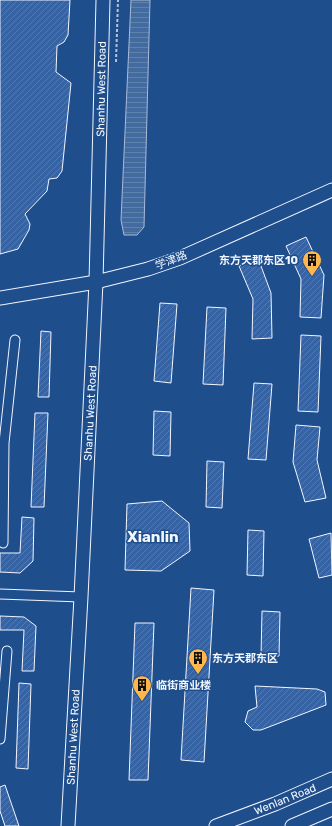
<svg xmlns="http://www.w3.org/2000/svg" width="332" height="826" viewBox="0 0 332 826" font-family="Rubik,'Noto Sans SC',sans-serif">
	<defs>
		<pattern id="water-rules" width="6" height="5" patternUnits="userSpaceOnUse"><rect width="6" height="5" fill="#446ba0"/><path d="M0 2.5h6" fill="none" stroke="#5f81ae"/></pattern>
		<pattern id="building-hatch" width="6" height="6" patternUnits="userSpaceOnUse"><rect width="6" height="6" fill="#3563a3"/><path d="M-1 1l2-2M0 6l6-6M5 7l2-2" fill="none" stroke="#537ab1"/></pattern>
	</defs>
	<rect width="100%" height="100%" fill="#1f4e8c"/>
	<polygon fill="url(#water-rules)" stroke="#a8bbd7" points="131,0 150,0 144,227 137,235 124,235 121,220"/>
	<g fill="url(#building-hatch)" stroke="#f2f6ff">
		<polygon points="0,0 70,0 68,35 64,42 57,46 56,72 71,83 62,171 57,178 49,179 47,191 25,214 30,224 29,230 18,249 0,254"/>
		<polygon points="306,237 324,275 321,318 300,317 301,279 286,246"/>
		<polygon points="258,258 271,293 272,338 252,339 253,299 239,266"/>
		<polygon points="160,303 177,304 171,383 154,381"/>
		<polygon points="207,307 226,308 223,385 203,384"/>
		<polygon points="41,331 51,332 49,397 38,397"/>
		<polygon points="301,335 321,336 318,412 298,411"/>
		<polygon points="254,383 272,384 266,460 248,459"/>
		<polygon points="154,411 171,412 170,456 153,455"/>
		<polygon points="35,413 48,413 44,507 31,507"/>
		<polygon points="296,425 320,427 317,460 326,498 305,502 293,462"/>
		<polygon points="207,461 224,462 222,508 206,507"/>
		<polygon points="162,501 189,523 190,551 161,571 125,570 127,504"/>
		<polygon points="22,517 34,518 33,561 20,573 0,572 0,553 20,553"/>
		<polygon points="248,530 264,531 263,576 247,575"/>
		<polygon points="331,533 332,575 319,578 309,539"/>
		<polygon points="191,588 214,590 204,762 181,760"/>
		<polygon points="262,611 280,612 279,656 261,656"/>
		<polygon points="0,616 24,617 36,626 34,671 22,671 24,630 0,630"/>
		<polygon points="135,623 154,623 148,780 129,780"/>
		<polygon points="19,683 31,684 28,769 16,768"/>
		<polygon points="255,686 317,689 325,692 326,705 261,730 253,730 245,722 248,711 257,707"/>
		<polygon points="5,785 19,826 5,826 0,811 0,787"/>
	</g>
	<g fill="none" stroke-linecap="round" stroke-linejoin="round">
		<g stroke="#f2f6ff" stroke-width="11">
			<g id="street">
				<polyline points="3,543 4,443 15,340"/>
				<polyline points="0,594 81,597"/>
				<polyline points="0,739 7,651"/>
			</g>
		</g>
		<g stroke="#f2f6ff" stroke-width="15">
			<g id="secondary">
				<polyline points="0,298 96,282 148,269 180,258 332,190"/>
				<polyline points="68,826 81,597 96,282 103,0"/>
				<polyline points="216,826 275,804 332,779"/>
				<polyline points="292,826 332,809"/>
			</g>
		</g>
		<polyline stroke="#b3c4dc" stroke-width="2" stroke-dasharray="3 2" stroke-linecap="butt" points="116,62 118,0"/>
		<use href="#street" stroke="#1f4e8c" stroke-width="9"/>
		<use href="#secondary" stroke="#1f4e8c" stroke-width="13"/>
	</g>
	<defs>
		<g id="building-pin" transform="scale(1)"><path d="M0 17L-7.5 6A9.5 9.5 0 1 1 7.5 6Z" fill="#ffb74d" stroke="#1f4e8c"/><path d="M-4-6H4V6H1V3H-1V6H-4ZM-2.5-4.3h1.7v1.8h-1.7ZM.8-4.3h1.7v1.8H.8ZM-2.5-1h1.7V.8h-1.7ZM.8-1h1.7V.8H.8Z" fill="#111"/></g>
	</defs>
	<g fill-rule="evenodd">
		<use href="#building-pin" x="312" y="260"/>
		<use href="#building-pin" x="198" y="658"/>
		<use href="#building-pin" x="142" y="685"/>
	</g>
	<g text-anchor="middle" stroke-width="3" stroke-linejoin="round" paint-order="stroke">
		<g font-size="11" fill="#f2f6ff" stroke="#1f4e8c">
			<text transform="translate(101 89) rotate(-89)" y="4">Shanhu West Road</text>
			<text transform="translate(171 260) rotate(-21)" y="4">学津路</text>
			<text transform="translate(90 413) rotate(-87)" y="4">Shanhu West Road</text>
			<text transform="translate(73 737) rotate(-87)" y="4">Shanhu West Road</text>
			<text transform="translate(285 799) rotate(-22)" y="4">Wenlan Road</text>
		</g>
		<g font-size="11" font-weight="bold" fill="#f2f6ff" stroke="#1f4e8c" text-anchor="start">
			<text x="298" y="264" text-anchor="end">东方天郡东区10</text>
			<text x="212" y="662">东方天郡东区</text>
			<text x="156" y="689">临街商业楼</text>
		</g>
		<g font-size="15" font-weight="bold" fill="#f2f6ff" stroke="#1f4e8c">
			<text x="153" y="542">Xianlin</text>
		</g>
	</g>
</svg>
